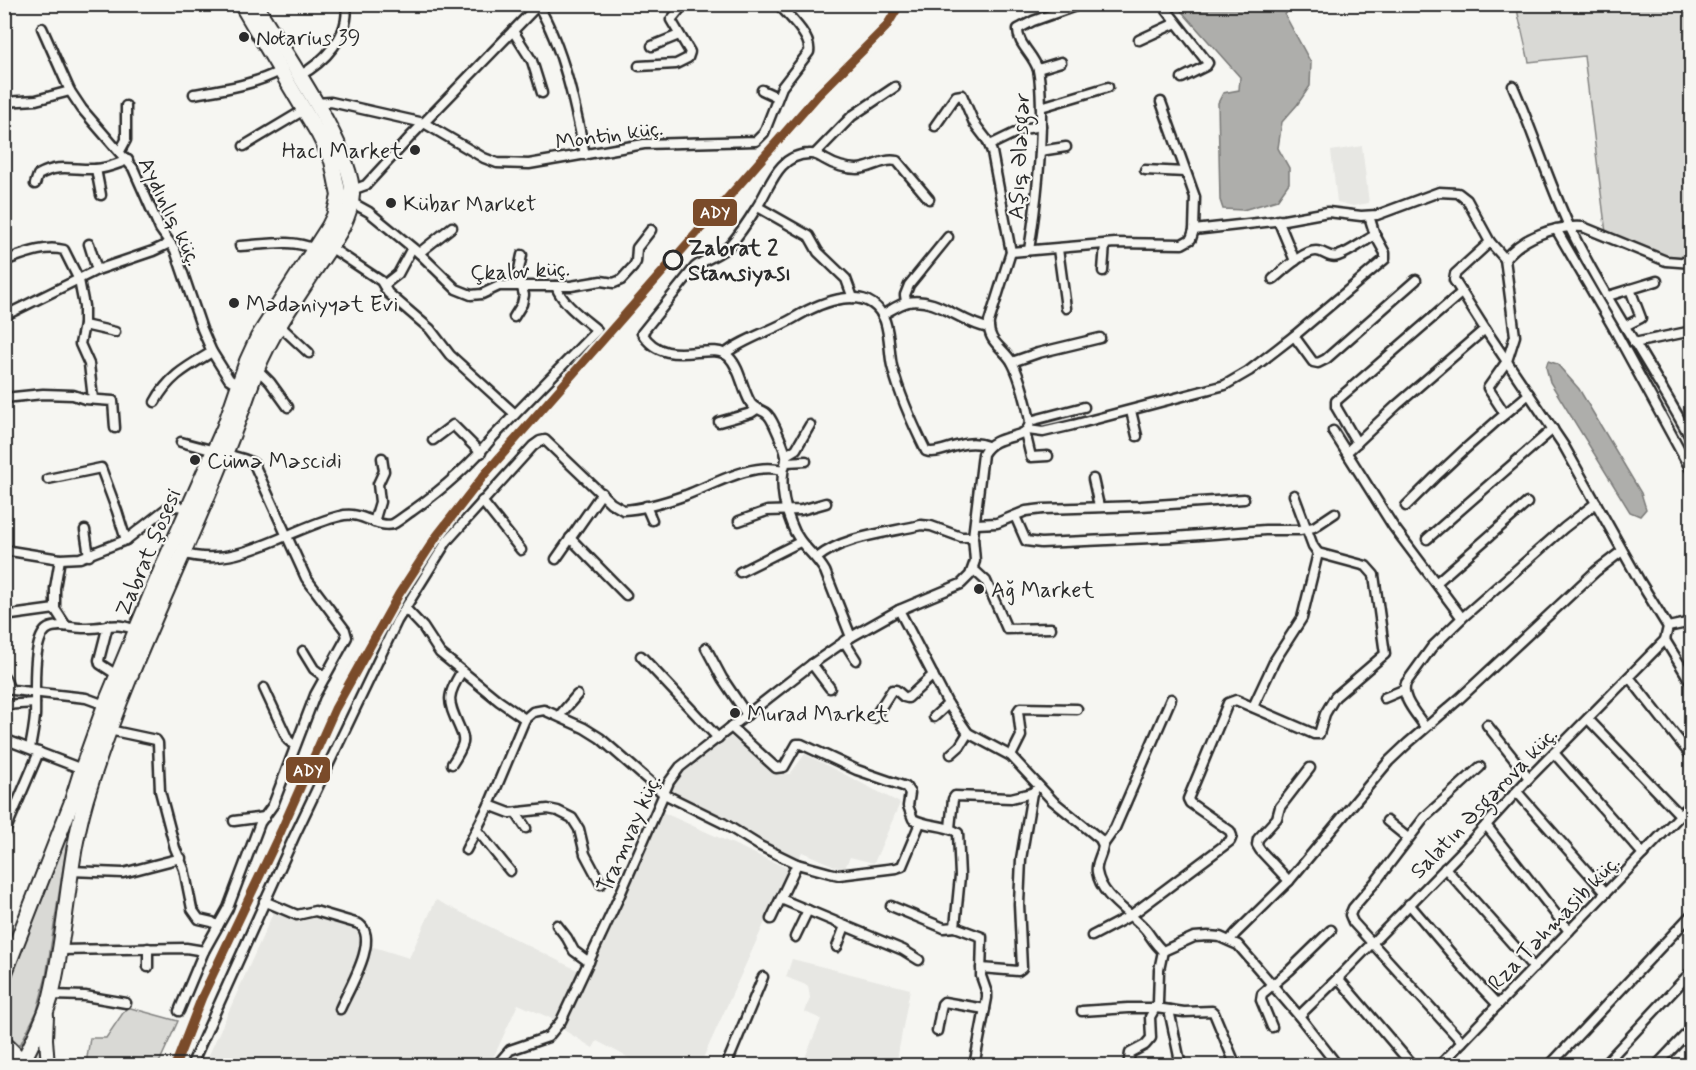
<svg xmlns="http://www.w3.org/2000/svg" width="1696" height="1070" viewBox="0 0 1696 1070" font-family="Mynerve,sans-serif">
	<rect width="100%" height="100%" fill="#f6f6f2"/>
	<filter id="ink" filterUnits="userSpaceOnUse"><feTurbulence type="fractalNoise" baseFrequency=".0167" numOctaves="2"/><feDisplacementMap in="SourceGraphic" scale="12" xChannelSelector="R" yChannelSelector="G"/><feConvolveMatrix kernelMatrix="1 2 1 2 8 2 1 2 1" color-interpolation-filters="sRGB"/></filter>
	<g filter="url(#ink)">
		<g fill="#e7e7e3">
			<polygon points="1362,146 1369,203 1353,206 1337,202 1331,151"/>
			<polygon points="729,735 774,772 790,774 805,754 900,803 874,863 850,857 844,870 802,852 799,858 766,844 734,822 672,791 682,772"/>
			<polygon points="662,812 789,869 700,1065 625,1065 629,1058 597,1041 593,1048 562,1029"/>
			<polygon points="436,900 579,971 555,1020 518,1004 490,1065 204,1066 274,911 300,922 315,916 356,928 361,943 409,958"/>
			<polygon points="792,959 910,989 896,1065 802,1065 821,1019 805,1012 810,998 808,986 786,977"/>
			<polygon points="515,1056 538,1065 510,1065"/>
		</g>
		<g fill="#d9d9d5" stroke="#828280" stroke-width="1.5">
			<polygon points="1516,5 1691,5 1691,258 1669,258 1606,233 1584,56 1529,62"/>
			<polygon points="69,829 46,977 37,1011 20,1045 5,1034 4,988"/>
			<polygon points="127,1007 178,1021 158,1065 70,1065 86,1064 90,1038 106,1038"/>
			<polygon points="40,1037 44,1065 29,1065"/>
		</g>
		<g fill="#aeaeab" stroke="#7a7a78" stroke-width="1.5">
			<polygon points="1176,5 1291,5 1285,15 1311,63 1310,86 1297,105 1282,122 1278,148 1289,168 1289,183 1277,200 1243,210 1223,209 1220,200 1218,103 1223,93 1239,90 1240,77"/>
			<polygon points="1548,361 1557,364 1579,389 1641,493 1646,509 1640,516 1630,512 1550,382 1546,367"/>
		</g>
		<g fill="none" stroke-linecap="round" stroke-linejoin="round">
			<g stroke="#2b2b2b" stroke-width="13">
				<g id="street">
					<polyline points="1162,4 1208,63 1206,66 1182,78"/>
					<path d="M 538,5 C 564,50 575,105 585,155"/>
					<polyline points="42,28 70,91 82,109 133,168 160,229 175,250 202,329 212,352 229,379 238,385"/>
					<polyline points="513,31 532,61 542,93"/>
					<polyline points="1139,40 1176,23"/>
					<polyline points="652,46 679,35"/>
					<polyline points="639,66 676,64 688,58 690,52 671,20 684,4"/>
					<polyline points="1038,69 1061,62"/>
					<path d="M 299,76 C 323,63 351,35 346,4"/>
					<path d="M 1513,86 C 1533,132 1548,180 1569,226 C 1605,300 1653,368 1692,441"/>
					<polyline points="762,90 777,97"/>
					<path d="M 194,94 C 224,89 253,85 280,71"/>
					<polyline points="4,102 36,100 70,91"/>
					<path d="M 315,103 L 331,102 L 424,123 L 484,158 L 497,163 L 529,164 L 644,144 L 756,141 L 764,133 L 782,87 L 809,52 C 812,37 788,15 778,4"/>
					<polyline points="1041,107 1108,87"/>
					<polyline points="990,145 1023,129 1041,126"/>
					<polyline points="244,146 304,110"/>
					<polyline points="120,151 126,140 126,106"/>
					<polyline points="1040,151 1066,147"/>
					<polyline points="815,154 852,116 895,87"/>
					<polyline points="96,169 101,195"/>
					<polyline points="1145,170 1185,172"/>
					<path d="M 35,184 L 38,175 C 60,163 72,170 95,169 C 106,169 117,164 128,160"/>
					<polyline points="352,190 366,185 412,135 539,4"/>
					<polyline points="351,202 369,212 419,253 456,289 471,295 482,294 499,286 571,286 601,281 614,283 621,280 633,267 636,262 637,248 651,230"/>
					<polyline points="758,207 809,236 818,252 846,279 853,298"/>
					<polyline points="1278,220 1295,261"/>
					<polyline points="1556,229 1613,327 1692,472"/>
					<polyline points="1194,230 1284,220 1328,212 1361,216 1377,215 1439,192 1458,193 1467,200 1490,242 1505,259"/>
					<polyline points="1490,242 1455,274 1454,280 1485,329 1564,446 1639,580 1668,627"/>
					<polyline points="89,244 97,270"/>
					<path d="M 240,246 C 264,245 292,238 314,249"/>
					<polyline points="330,247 381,281 388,293 430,329 450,355 515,414"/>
					<polyline points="1058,249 1066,308"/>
					<path d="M 1029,250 C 1036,206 1041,161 1041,116 C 1041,101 1041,85 1038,70 C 1034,55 1017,44 1018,29 L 1033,21 L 1081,4"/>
					<polyline points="1011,252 1115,243 1182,244 1191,239 1194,230 1195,197 1161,102"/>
					<polyline points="419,253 452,227"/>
					<path d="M 4,261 C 24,254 44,245 64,250 L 79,280 L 84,306 L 84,325 L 80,344 L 89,364 L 93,399"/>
					<polyline points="1103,271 1105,244"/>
					<path d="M 1273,279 C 1283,271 1303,251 1316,251 C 1324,251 1329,259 1338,256 C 1350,252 1363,242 1375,235"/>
					<polyline points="384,285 398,274 412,248"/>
					<polyline points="1608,296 1657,281"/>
					<polyline points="906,302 905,295 909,285 948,237"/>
					<path d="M 882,315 C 890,311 899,304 908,302 C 937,296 962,324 989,328"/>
					<polyline points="4,316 97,270 153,251 170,243"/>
					<polyline points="514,317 522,304 524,295 518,274 522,255"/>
					<polyline points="84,325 115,332"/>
					<polyline points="279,325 309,353"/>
					<polyline points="1625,326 1641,318 1630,289"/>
					<polyline points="1294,336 1313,362 1318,363 1326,359 1416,280"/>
					<polyline points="1634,343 1692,331"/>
					<path d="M 725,354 C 741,340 774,330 794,318 C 819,303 870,280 885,321 C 890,336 889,352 892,366 C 900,397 912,423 926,451 C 940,457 963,436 987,446"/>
					<polyline points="1012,362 1038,353 1100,338"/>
					<polyline points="256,368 270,382 288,407"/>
					<polyline points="4,398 43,394 73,395 85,399 113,401 115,428"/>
					<path d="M 155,402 C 169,376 187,367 212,352"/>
					<polyline points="1131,411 1137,436"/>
					<path d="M 1505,414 L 1488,388 L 1507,361 L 1515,336 L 1505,259 C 1522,237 1556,225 1583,227 L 1666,261 L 1692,263"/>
					<polyline points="1030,421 1084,407"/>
					<polyline points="719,422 751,413 757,409"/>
					<polyline points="1028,430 1043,432 1073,425 1225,385 1249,371 1294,336 1385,259 1385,253 1375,235 1369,216"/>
					<polyline points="1333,431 1393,526 1462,618"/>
					<polyline points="1025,432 1031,457 1048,456"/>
					<polyline points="433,440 453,425 481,453"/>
					<polyline points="181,442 215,451"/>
					<polyline points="1357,443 1336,407 1336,401 1461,293"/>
					<polyline points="1347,452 1397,405 1485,329"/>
					<polyline points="786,455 796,449 810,425"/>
					<polyline points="786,462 806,461"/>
					<polyline points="48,479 101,468 117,511 126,540"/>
					<polyline points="1093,479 1099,506"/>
					<polyline points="482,501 521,550"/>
					<polyline points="646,506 652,520"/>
					<path d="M 1406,506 C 1445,466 1486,429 1529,394"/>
					<polyline points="1015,516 1026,541 1041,543 1174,537 1265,530 1300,530 1314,527 1335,513"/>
					<polyline points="739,521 767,511 801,510 826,503"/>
					<polyline points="374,522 380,502 378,484 384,471 382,458"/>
					<polyline points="976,524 997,523 1026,511 1043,509 1141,506 1244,499"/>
					<polyline points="85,530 89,556"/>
					<polyline points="570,538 626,595"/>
					<polyline points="1427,539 1553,429"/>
					<polyline points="4,550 60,559 80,558 126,540 167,508 178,506 188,509"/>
					<path d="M 182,553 C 237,571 289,528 340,516 C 362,510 377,529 393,524 C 399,521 406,515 412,511 C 443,489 469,467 493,437 L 597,330 C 583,318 562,304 556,286"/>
					<path d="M 817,558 C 844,536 887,533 921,525 L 931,526 L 961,537 L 973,537"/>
					<polyline points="60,559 55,588 55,609 66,626"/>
					<polyline points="556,559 602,493"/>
					<polyline points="973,569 986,581 1007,629 1051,628"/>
					<polyline points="740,572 800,542"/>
					<polyline points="1436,583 1527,503"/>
					<polyline points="405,608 423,627 440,653 499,701 525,719 533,712 544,710 584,728 600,738 664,794 723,823 760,846 797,864 830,873 839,875 896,868 902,866 920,823"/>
					<path d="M 899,610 L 948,704 L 968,733 L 1011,756 L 1053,801 L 1100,839 L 1103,845 C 1103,854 1095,863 1097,872 C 1101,897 1130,912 1145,929 C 1151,936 1155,945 1163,951 L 1194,937 L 1208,936 L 1220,937 L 1238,945 L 1299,1016 L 1338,1066"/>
					<polyline points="4,616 55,609"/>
					<polyline points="108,625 99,660 100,664 117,675"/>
					<path d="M 851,637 L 825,571 C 814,552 799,546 791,523 C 785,509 781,490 783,474 C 783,468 787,462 786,456 C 785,449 773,420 768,415 C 763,409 754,410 750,402 C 742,388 740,368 729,357 C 712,339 665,372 642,333 L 695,267 C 706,258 720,255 730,245 C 740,234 749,220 757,207 C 771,186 777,155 809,154 C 816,153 820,157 826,160 C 834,165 847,169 857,169 C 871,169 882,158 897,161 L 929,199"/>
					<polyline points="1665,640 1692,684"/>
					<polyline points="844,641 856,660"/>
					<polyline points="706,648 722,678 747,715"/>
					<polyline points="303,651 314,669 325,677"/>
					<polyline points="641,656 718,738"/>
					<polyline points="812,664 830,688"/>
					<polyline points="1629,677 1692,757"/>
					<polyline points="5,678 9,688 13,690 86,698 105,705"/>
					<polyline points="264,688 288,740 295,746"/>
					<polyline points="1384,698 1403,690"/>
					<polyline points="4,705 35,703"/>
					<polyline points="1253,707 1275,660 1302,618 1318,553"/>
					<polyline points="559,716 577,695"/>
					<polyline points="934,717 948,704"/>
					<polyline points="874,718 892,690 896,690 904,697 908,698 933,675"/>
					<polyline points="1588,719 1680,815"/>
					<polyline points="1487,725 1529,778"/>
					<path d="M 731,727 L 776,768 L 784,767 L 797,744 L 801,744 L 857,770 L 906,787 L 910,793 L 908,806 L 913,819 C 927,827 946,824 958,833 L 960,876 L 955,927 L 982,937 L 981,976 L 987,993 L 987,998 L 974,1066"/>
					<path d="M 1425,727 C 1417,714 1400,698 1406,683 L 1432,647 L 1462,618 L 1564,528 L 1596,503"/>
					<polyline points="109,730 156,740 158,743 160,791 175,848 184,869 192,909 199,919 212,922 218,926"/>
					<polyline points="4,739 82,769"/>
					<path d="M 30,748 C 32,738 34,727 35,716 C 36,697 31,643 46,630 C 55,622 75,629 87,628 C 108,628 114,621 136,630"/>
					<polyline points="1554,753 1643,854"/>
					<polyline points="951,754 960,746 968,733"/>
					<polyline points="1011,756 1021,736 1018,711 1020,708 1077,709"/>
					<path d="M 452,764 C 456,758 461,750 463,743 C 464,738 462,733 460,729 C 448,701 445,698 462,671"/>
					<polyline points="1517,792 1606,893"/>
					<polyline points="489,805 510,813 548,809 558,811 572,818 579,829 585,854 601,884"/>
					<polyline points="516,813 526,828"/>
					<polyline points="234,821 265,817"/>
					<polyline points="1387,821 1408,838"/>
					<polyline points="1486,825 1569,931"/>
					<polyline points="950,828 953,799 955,796 1011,798 1032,793 1034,791"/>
					<polyline points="477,830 510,871"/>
					<polyline points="4,834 39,752"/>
					<polyline points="1103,845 1115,828 1171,699"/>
					<polyline points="466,850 489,805 525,719"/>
					<polyline points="1445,868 1534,968"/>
					<polyline points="70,871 123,873 181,858"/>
					<polyline points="1289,881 1260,850 1257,845 1258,839 1277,818 1280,807 1310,768"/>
					<polyline points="781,899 903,950 919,960"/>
					<path d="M 264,901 L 297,915 L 315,911 L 359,924 C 380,939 348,990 340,1009"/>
					<polyline points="1409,904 1466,971 1498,1005"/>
					<polyline points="891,906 944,928 955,927"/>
					<polyline points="771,919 797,864"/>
					<polyline points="557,925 567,938 574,951 589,962"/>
					<polyline points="1092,936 1130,916 1230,841 1232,836 1230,831 1190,803 1188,799 1228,703 1236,700 1314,734 1319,734 1325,714 1335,697 1385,654 1374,575 1366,566 1318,553 1313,546 1294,495"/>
					<polyline points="795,937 808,910"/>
					<polyline points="1230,940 1236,933 1289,881 1389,761 1408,743 1459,699 1596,571 1622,551"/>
					<polyline points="837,947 845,926"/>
					<polyline points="59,950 186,948 204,951"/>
					<polyline points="148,967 148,948"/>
					<polyline points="981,968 1018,971 1022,968 1019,904 1021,859 1032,793"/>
					<polyline points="1338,978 1413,1066"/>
					<polyline points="51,995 85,996 126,1003"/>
					<polyline points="1169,1010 1181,1066"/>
					<path d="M 179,1011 L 204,951 L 228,908 L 260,823 L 273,805 L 315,695 L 347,637 L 345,630 L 306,578 L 254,464 C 249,459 234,457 226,454"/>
					<polyline points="1082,1011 1128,1008 1156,1008 1184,1012 1212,1011 1214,1013 1236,1066"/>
					<polyline points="1299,1016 1338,978 1465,848 1529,778 1665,640 1668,627 1687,623 1692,618"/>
					<polyline points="1272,1027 1261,1000 1262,994 1290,970 1331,930"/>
					<polyline points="937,1031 942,1004 944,1002 985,1009"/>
					<polyline points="1462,1042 1353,922 1350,915 1353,908 1377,880 1425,817 1480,767"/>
					<path d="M 191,1066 L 294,837 L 397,621 L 447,541 L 533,446 L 540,441 L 545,440 L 611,503 L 623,510 C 644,509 666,502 686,495 C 715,484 751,462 783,470"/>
					<path d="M 496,1066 L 510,1050 L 548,1037 L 561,1021 L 619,897 L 669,782 L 680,767 L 812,664 L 851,637 L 899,610 L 961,584 L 970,575 L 975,561 L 973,537 L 983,454 C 997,430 1029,443 1030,421 C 1027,404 1020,377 1012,362 C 1003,347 987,342 989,322 L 1011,252 L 992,152 L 987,140 L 974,123 L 962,95 L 956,96 L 935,126"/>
					<polyline points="726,1066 763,977"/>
					<polyline points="1128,1066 1130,1053 1145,1045 1151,1038 1150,1017 1158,1003 1159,970 1163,951"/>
					<polyline points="1439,1066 1692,803"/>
					<polyline points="1549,1066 1692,914"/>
					<polyline points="1603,1066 1692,971"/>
					<polyline points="1656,1066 1692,1028"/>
				</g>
			</g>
			<g stroke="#2b2b2b" stroke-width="16">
				<polyline id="secondary" points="47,1016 46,1039 48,1066"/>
			</g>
			<g stroke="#2b2b2b" stroke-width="18">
				<g id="primary">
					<polyline points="4,975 71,804 82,769 105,705 165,561 224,428 247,361 258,337 329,226 334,216 339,196 332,161 319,135 241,4"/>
					<polyline points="4,1043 16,1055 18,1066"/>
					<path d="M 21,1066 C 31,1044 45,1020 51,996 C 68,927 67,854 90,786 C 134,647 205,519 252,382 C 266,341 291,307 314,271 C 329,248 351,222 352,194 C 353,148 280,47 255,4"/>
				</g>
			</g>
			<use href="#street" stroke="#f6f6f2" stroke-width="8"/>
			<use href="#secondary" stroke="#f6f6f2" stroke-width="12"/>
			<use href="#primary" stroke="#f6f6f2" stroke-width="14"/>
			<g stroke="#2b2b2b" stroke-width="4.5">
				<polyline id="rail" points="886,27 903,4"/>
			</g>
			<use href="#rail" stroke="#f6f6f2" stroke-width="2" stroke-dasharray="7" stroke-linecap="butt"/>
			<g stroke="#f6f6f2" stroke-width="14">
				<polyline id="rail-1" points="175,1066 202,997 281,831 335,709 399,594 436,537 485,474 818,95 886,27 900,4"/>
			</g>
			<use href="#rail-1" stroke="#7a4b2a" stroke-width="9"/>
		</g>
	</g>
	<g fill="#2b2b2b" stroke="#f6f6f2" stroke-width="2">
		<circle cx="244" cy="37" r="6"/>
		<circle cx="415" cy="150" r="6"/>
		<circle cx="391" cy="203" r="6"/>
		<circle cx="234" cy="303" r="6"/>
		<circle cx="195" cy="460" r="6"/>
		<circle cx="979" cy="589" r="6"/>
		<circle cx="735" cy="713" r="6"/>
	</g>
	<circle fill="#f6f6f2" stroke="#2b2b2b" stroke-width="3" cx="673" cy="260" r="9"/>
	<g text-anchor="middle" stroke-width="4.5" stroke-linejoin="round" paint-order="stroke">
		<g font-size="22" fill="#2b2b2b" stroke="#f6f6f2" text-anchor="start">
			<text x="256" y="45">Notarius 39</text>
			<text x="403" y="158" text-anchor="end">Hacı Market</text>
			<text x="403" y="211">Kübar Market</text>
			<text x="246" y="311">Mədəniyyət Evi</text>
			<text x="207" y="468">Cümə Məscidi</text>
			<text x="991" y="597">Ağ Market</text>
			<text x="747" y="721">Murad Market</text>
		</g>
		<g font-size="22" fill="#2b2b2b" stroke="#f6f6f2">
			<text transform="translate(609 134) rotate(-8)" y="8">Montin küç.</text>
			<text transform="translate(1018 156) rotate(-87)" y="8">Aşıq Ələsgər</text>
			<text transform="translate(171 211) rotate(64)" y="8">Aydınlıq küç.</text>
			<text transform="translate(520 270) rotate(-3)" y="8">Çkalov küç.</text>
			<text transform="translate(147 552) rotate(-67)" y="8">Zabrat şosesi</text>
			<text transform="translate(1483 802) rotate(-46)" y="8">Salatın Əsgərova küç.</text>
			<text transform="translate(628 833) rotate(-66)" y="8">Tramvay küç.</text>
			<text transform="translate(1553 922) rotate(-46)" y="8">Rza Təhmasib küç.</text>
		</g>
		<g font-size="22" font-weight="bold" fill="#2b2b2b" stroke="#f6f6f2" text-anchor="start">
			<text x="688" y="255">Zabrat 2<tspan x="688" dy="25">Stansiyası</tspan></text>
		</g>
	</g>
	<g stroke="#f6f6f2" stroke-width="2">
		<rect x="692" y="198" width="46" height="29" rx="6" fill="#7a4b2a"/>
		<rect x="285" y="756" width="46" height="28" rx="6" fill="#7a4b2a"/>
	</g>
	<g font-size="16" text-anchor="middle" font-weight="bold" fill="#fff">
		<text x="715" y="218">ADY</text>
		<text x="308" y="776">ADY</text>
	</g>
	<rect width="1696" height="1070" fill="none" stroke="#f6f6f2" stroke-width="24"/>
	<rect x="12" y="12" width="1672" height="1046" fill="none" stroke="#2b2b2b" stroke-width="2" filter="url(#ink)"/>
</svg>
